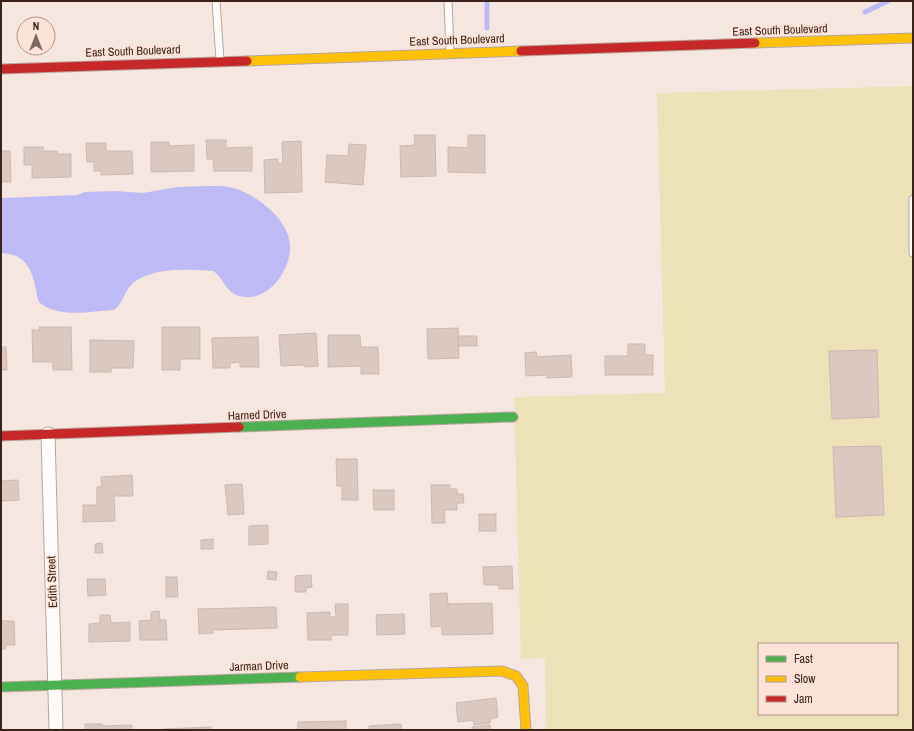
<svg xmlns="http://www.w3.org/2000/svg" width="914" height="731" viewBox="0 0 914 731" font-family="'Archivo Narrow',sans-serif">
	<rect width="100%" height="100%" fill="#f5e6df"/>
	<path fill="#ede2b7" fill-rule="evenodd" d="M 913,86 L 913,730 L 546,730 L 545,658 L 521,659 L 514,397 L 665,393 L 657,93 ZM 759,644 L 897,644 L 897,714 L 759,714 Z"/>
	<path fill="#bebaf5" d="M 210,186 C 218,186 226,186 234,188 C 258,196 287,218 290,244 C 292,271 266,306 236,295 C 225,290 223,277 213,271 C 190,269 150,267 132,284 C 124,292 123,303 114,310 C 91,311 58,319 39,302 C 37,298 37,294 36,290 C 32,268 25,254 1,253 L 1,198 L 77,195 L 85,192 L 116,191 L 143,193 L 177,187 Z"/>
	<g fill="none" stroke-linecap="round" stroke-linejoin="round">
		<g stroke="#bebaf5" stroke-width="5">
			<polyline points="487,1 487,28"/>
			<polyline points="865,12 888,1"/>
		</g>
	</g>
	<g fill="#dbc8c0" stroke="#cbb9b1">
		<polygon points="414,135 435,135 436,176 401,177 400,146 415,145"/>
		<polygon points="468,135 485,135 485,173 448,172 448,147 468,148"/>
		<polygon points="206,140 226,140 226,148 252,147 252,171 214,171 213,159 207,159"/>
		<polygon points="301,141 302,192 265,193 264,160 278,159 278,164 283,163 282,142"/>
		<polygon points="151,142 169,142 169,146 194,145 194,171 151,172"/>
		<polygon points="86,143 106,143 106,151 132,151 133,174 101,175 101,171 94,171 94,162 87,162"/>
		<polygon points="349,144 366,145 363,185 325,182 327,155 348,156"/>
		<polygon points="24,147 43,147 43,151 57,151 57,154 71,154 71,177 32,178 32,165 24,165"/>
		<polygon points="1,151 10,151 11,182 1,182"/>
		<polygon points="39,327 71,327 72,370 53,370 53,362 33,362 32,330 40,330"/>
		<polygon points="162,327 200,327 200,359 180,359 180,370 162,370"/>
		<polygon points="458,328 459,358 428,359 427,329"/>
		<polygon points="316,333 318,366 305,367 305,365 281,366 279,335"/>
		<polygon points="328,335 360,335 361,347 378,347 379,374 361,374 361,366 328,367"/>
		<rect x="458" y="336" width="19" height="10"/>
		<polygon points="258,337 259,367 240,367 240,362 230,363 230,368 213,368 212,338"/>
		<polygon points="90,340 134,341 133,368 111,368 111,372 90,372"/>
		<polygon points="628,344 645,344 645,355 653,355 653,375 605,375 605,356 628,356"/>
		<polygon points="1,347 6,347 7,370 1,370"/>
		<polygon points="877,350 879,417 832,419 829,351"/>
		<polygon points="536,352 537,357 571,355 572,377 547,378 547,375 526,376 525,353"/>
		<polygon points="881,446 884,515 836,517 833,447"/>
		<polygon points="336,459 357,459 358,500 342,500 342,486 337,486"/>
		<polygon points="132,475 133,496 114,496 115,521 83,522 83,505 97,505 97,487 102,486 101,477"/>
		<polygon points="18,480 19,500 1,501 1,481"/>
		<polygon points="242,484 244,514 228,515 225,485"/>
		<polygon points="431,485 450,485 450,489 457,489 457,494 463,494 464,503 457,503 457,510 444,510 445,523 432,523"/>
		<polygon points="373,490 394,490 394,510 374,510"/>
		<rect x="479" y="514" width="17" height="17"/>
		<polygon points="268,525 268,544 249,545 249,526"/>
		<polygon points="213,539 213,549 201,549 201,540"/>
		<polygon points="102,543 103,553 95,553 95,544"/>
		<polygon points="512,566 513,589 499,589 499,585 484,585 483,567"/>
		<polygon points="268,571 277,572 276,580 267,579"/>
		<polygon points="311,575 312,587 306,588 306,592 295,592 295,576"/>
		<polygon points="166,577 177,577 178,597 166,597"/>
		<polygon points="87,579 105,579 106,595 88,596"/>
		<polygon points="447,593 448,604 492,603 493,634 442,635 442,626 431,627 430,594"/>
		<polygon points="335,604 348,604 348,635 331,635 331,640 308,640 307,613 330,612 330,617 336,617"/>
		<polygon points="276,607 277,628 213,630 213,633 199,634 198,609"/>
		<polygon points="159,611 160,620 166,620 167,640 140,640 139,621 151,620 151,612"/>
		<polygon points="404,614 405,634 377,635 376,615"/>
		<polygon points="100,615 110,615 111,623 130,622 130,641 89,642 89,624 100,623"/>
		<polygon points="1,621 14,621 15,645 6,645 6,649 1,649"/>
		<polygon points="496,698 498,717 490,719 490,723 474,725 473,720 458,722 456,703"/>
		<polygon points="346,721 346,730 298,730 298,722"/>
		<polygon points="85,724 102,724 103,726 132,725 132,730 85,730"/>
		<polygon points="401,724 402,730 369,730 369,726"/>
		<polygon points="490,725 491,730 472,730 472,727"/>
		<polygon points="211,727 211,730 163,730 163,729"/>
	</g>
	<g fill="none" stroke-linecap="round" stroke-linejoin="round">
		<g stroke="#b8a69e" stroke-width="9">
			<g id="lane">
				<polyline points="216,1 220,60"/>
				<polyline points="448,1 450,52"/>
				<polyline points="913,199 913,253"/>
			</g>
		</g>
		<g stroke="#b8a69e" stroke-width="15">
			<polyline id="street" points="48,434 56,730"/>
		</g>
		<g stroke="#b8a69e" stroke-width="11">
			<g id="fast">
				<polyline points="239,427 513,417"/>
				<polyline points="1,687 300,677"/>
			</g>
		</g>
		<g stroke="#b8a69e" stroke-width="11">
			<g id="slow">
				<polyline points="755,43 913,38"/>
				<polyline points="247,61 521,51"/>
				<polyline points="300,677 502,671 516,676 523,686 526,730"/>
			</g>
		</g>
		<g stroke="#b8a69e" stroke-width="11">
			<g id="jam">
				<polyline points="521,51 755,43"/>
				<polyline points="1,69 247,61"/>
				<polyline points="1,436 239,427"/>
			</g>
		</g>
		<use href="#lane" stroke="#fefbfa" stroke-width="7"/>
		<use href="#street" stroke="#fefbfa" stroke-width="13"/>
		<use href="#fast" stroke="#4caf50" stroke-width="9"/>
		<use href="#slow" stroke="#ffc107" stroke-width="9"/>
		<use href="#jam" stroke="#c62828" stroke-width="9"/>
	</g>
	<g text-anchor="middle" stroke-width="3" stroke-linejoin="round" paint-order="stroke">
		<g font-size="12" fill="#3b2319" stroke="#fde2d7">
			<text transform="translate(780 30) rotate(-2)" y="4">East South Boulevard</text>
			<text transform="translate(457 40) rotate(-2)" y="4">East South Boulevard</text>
			<text transform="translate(133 51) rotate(-2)" y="4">East South Boulevard</text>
			<text transform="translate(257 415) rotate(-2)" y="4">Harned Drive</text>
			<text transform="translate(52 582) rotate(-92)" y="4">Edith Street</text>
			<text transform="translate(259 666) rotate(-2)" y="4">Jarman Drive</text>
		</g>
	</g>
	<rect width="914" height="731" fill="none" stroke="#3b2319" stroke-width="4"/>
	<rect x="758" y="643" width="140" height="72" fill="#fde2d7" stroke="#af968b"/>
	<rect x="766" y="656" width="20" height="6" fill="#4caf50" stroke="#af968b"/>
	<text x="794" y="663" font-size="12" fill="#3b2319">Fast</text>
	<rect x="766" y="676" width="20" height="6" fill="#ffc107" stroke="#af968b"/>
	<text x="794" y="683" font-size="12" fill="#3b2319">Slow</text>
	<rect x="766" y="696" width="20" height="6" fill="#c62828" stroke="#af968b"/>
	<text x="794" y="703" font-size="12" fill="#3b2319">Jam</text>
	<g transform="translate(36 36)"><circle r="19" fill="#fde2d7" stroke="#af968b"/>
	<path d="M0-3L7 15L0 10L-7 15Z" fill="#7c675e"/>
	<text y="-6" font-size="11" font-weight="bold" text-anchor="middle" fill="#3b2319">N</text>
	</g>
</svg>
